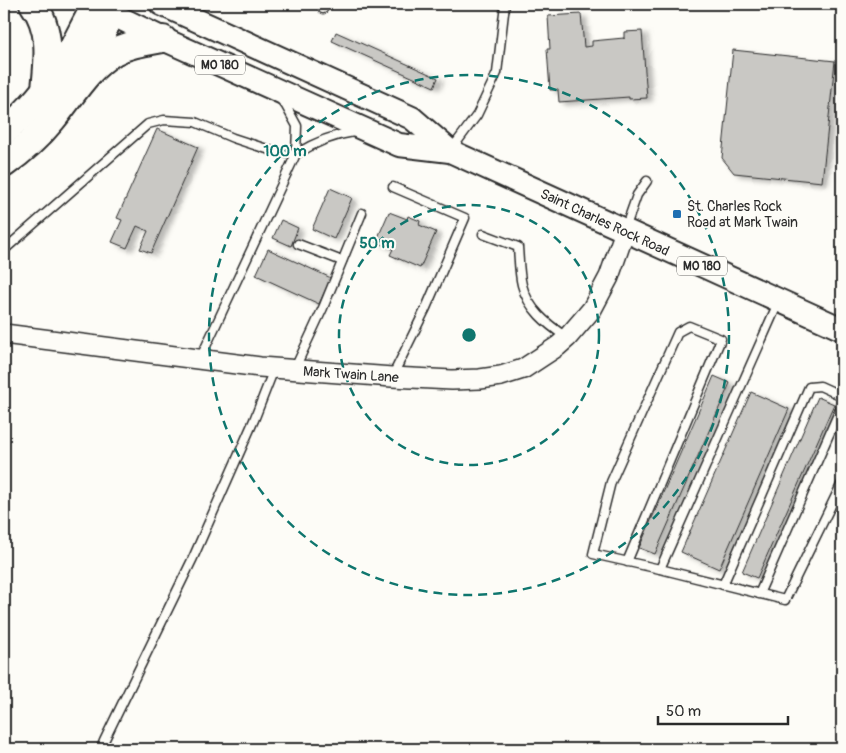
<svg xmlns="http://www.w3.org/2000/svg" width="846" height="753" viewBox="0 0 846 753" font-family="Pangolin,sans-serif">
	<defs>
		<filter id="shadow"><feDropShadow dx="5.5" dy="3" stdDeviation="2.5" flood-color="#0004"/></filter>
	</defs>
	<rect width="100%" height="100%" fill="#fdfcf7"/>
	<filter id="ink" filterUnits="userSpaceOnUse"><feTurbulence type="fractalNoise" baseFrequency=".02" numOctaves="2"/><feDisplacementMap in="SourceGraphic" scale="10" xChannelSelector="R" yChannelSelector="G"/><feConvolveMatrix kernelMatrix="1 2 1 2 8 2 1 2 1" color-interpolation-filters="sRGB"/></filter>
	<g filter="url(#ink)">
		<g fill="#c9c8c4" stroke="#2b2b2b" filter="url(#shadow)">
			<polygon points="581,14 584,47 592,46 592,41 624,38 624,39 624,32 642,31 647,98 629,99 629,97 559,102 558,90 550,90 547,49 550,49 548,16"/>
			<polygon points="336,32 438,78 434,87 332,41"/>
			<polygon points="733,50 835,61 822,182 734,173 722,158"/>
			<polygon points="157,129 198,147 151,253 140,249 148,231 137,226 127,248 112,242 122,220 117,218"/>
			<polygon points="330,188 352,198 334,239 312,229"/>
			<polygon points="389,212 407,219 408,216 420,221 419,225 436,232 420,268 390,255 393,249 376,242"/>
			<polygon points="281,220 298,228 291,246 273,238"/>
			<polygon points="268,249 331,278 319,304 256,275"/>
			<polygon points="714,376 730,383 655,554 639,548"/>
			<polygon points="751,392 789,409 719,569 681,552"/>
			<polygon points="818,397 834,404 757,578 742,572"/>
		</g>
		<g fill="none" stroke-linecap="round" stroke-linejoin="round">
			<g stroke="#2b2b2b" stroke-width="11">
				<g id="service">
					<polyline points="322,4 323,9"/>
					<polyline points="451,150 477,115 497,73 505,4"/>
					<polyline points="393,187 465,218 426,308 393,375"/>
					<polyline points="625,229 637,195 647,181"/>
					<path d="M 483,234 L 518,247 C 519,259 519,273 522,285 C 528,309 547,324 566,337"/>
					<polyline points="298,244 342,261"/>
					<path d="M 4,250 L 148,124 L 164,120 L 195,122 L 233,138 L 273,151 L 296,154 C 314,143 332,135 354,132"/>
					<polyline points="778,303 660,569 785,600 842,483"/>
					<polyline points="200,359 296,154 297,126 286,106 281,100"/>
					<polyline points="295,368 323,308 362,213"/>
					<polyline points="627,562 721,339 689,326 678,332 611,482 593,554 660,569"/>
					<polyline points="723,585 809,387 820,386 842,396"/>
					<polyline points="759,594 842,405"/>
					<polyline points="101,749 104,741 193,558 254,420 274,369"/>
				</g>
			</g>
			<g stroke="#2b2b2b" stroke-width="22">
				<polyline id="tertiary" points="4,334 260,367 392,377 452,380 480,379 501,376 523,369 558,346 567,338 592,309 609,277 625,231"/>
			</g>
			<g stroke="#2b2b2b" stroke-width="26">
				<g id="primary">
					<polyline points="161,4 412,118 450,151"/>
					<polyline points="95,6 163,39 399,145 450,151 842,329"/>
				</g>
			</g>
			<g stroke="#2b2b2b" stroke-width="30">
				<g id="motorway">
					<path d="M 33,4 C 52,29 48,60 45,89"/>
					<polyline points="86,71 111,13 110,4"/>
					<path d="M 4,132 C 29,111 50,86 67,58 C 77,41 85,23 95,6 L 98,4"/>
					<path d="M 4,164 C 21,152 38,137 52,120 C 72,96 87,68 114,52 C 129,44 146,42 163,39"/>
				</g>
			</g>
			<use href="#service" stroke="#fdfcf7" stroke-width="8"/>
			<use href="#tertiary" stroke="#fdfcf7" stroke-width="19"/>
			<use href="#primary" stroke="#fdfcf7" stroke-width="22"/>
			<use href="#motorway" stroke="#fdfcf7" stroke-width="26"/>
		</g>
	</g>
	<g fill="none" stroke="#0f766e" stroke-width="2.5" stroke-dasharray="9 6">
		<circle cx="469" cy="335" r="130"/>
		<circle cx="469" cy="335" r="260"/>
	</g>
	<rect fill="#1f6fb2" stroke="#fdfcf7" stroke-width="2" x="672" y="209" width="10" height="10" rx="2.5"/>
	<g text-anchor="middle" stroke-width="4" stroke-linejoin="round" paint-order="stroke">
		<g fill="#fdfcf7" stroke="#6a6a68" stroke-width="1">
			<rect x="195" y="55.5" width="50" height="19" rx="4"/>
			<rect x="677" y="256.5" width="50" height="19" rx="4"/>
		</g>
		<g font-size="12" font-weight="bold" fill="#2b2b2b">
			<text x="220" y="69">MO 180</text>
			<text x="702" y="270">MO 180</text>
		</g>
		<g font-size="14" fill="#2b2b2b" stroke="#fdfcf7" text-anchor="start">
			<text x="687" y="211">St. Charles Rock<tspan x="687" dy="16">Road at Mark Twain</tspan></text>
		</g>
		<g font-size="14" fill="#2b2b2b" stroke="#fdfcf7">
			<text transform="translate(605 222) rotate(25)" y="5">Saint Charles Rock Road</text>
			<text transform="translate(351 374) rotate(4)" y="5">Mark Twain Lane</text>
		</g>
	</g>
	<circle cx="469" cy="335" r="8" fill="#0f766e" stroke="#fdfcf7" stroke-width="2.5"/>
	<g font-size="15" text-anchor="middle" font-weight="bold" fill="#0f766e" stroke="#fdfcf7" stroke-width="4" stroke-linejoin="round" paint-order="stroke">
		<text x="285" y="156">100 m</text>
		<text x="377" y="248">50 m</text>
	</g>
	<rect width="846" height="753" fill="none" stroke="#fdfcf7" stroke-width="20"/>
	<rect x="10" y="10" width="826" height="733" fill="none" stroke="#2b2b2b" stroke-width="2" filter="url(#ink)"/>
	<path d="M658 716v8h130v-8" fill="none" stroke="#2b2b2b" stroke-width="2.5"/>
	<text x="666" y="716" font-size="15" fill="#2b2b2b" stroke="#fdfcf7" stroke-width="4" paint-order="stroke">50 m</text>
</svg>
